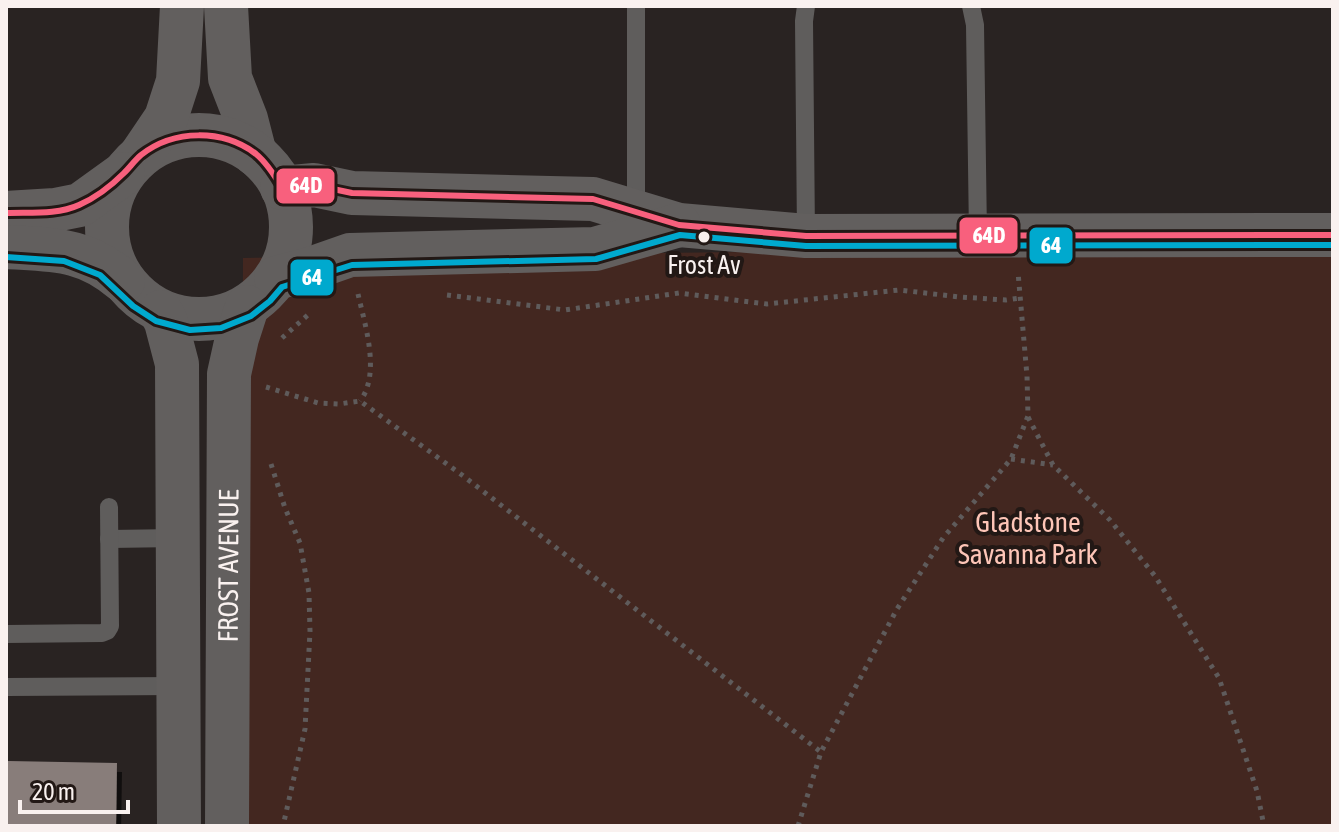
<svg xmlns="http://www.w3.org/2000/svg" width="1339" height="832" viewBox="0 0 1339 832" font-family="'Asap Condensed',sans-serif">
	<defs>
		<filter id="shadow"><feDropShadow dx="5" dy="9" stdDeviation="0" flood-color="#0009"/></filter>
	</defs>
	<rect width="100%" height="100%" fill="#292322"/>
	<polygon fill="#432720" points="1333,245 1333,826 240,826 243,258"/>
	<polygon fill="#887d7a" filter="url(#shadow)" points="8,761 117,763 116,826 7,826"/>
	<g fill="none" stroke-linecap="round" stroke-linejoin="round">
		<g stroke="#5f5b5b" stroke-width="5" stroke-dasharray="4 6" stroke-linecap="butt">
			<path d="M 358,294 C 365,325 381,374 360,401"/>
			<polyline points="447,295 565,310 679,293 767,304 899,290 960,297 1006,300 1020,298"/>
			<polyline points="282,338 310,313"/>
			<polyline points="266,387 318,403 339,404 360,401 462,475 821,752"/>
			<polyline points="1028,417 1053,465 1110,520 1155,576 1219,678 1257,791 1264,826"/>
			<polyline points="1011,459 1053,465"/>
			<polyline points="271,464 285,508 300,543 309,593 310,631 305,729 283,826"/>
			<polyline points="798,826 821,752 897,609 943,538 1011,459 1028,416 1027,376 1018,272"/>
		</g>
		<g stroke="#5f5d5c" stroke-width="18">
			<polyline points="636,6 636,212"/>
			<polyline points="971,6 975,25 978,235"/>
			<polyline points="806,236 804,21 806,6"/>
			<polyline points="109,539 178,538"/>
			<polyline points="6,634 102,633 107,631 110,626 109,507"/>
			<polyline points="6,687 179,686"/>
		</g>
		<g stroke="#625f5e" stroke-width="44">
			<polyline points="226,6 230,78 246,119 255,154"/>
			<circle cx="199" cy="227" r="92"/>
			<polyline points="141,155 166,118 178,81 182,6"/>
			<polyline points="282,188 314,185 352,193 593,199 679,225 806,236 1333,235"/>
			<polyline points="6,213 55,210 80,205 123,174"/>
			<path d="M 6,247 C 54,250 85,248 123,281"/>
			<polyline points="276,278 310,269 350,255 595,249 679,225"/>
			<polyline points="161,312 166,322 177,364 179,826"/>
			<path id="s1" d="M 227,826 L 229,374 L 237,338 L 247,307"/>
		</g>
		<g stroke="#221815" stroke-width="12">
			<path id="bus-1" d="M 6,213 C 30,212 57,215 79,205 C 95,198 112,185 124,173 C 130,167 135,160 141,155 C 174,129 223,129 256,154 C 267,163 275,176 282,188 L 314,185 L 352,193 L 593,199 L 679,225 L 806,236 L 1333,235"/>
		</g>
		<g stroke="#221815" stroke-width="12">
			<polyline id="bus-2" points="6,257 64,261 100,275 133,306 156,321 190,330 221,328 251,316 270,301 282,287 352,265 596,259 680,235 806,246 1333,245"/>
		</g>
		<use href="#bus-1" stroke="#f8607d" stroke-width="6"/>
		<use href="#bus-2" stroke="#00a9ce" stroke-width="6"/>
	</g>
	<circle fill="#f9f1ef" stroke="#221815" stroke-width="3" cx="704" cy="237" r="7"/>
	<g text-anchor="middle" stroke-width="8" stroke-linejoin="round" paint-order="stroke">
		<g font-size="26" fill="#f9f1ef" stroke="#221815">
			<text x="704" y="274">Frost Av</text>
		</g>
		<g font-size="28" fill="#fdc5b7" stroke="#221815">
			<text x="1028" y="532">Gladstone<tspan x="1028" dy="32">Savanna Park</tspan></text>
		</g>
		<g font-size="28" fill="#f9f1ef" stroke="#221815">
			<text dy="10" stroke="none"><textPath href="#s1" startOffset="260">FROST AVENUE</textPath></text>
		</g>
	</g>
	<g stroke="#221815" stroke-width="3">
		<rect x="275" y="167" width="61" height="38" rx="8" fill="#f8607d"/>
		<rect x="958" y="216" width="61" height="39" rx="8" fill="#f8607d"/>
		<rect x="1028" y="226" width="46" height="39" rx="8" fill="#00a9ce"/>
		<rect x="289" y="258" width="46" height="39" rx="8" fill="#00a9ce"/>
	</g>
	<g font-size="22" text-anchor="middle" font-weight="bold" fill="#fff">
		<text x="306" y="193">64D</text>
		<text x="989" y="243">64D</text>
		<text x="1051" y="253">64</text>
		<text x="312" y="285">64</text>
	</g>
	<rect width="1339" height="832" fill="none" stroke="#f9f1ef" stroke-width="16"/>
	<path d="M20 800v12h108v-12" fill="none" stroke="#f9f1ef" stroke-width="4"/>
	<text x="32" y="800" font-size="24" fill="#f9f1ef" stroke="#221815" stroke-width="6" paint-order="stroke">20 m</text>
</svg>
